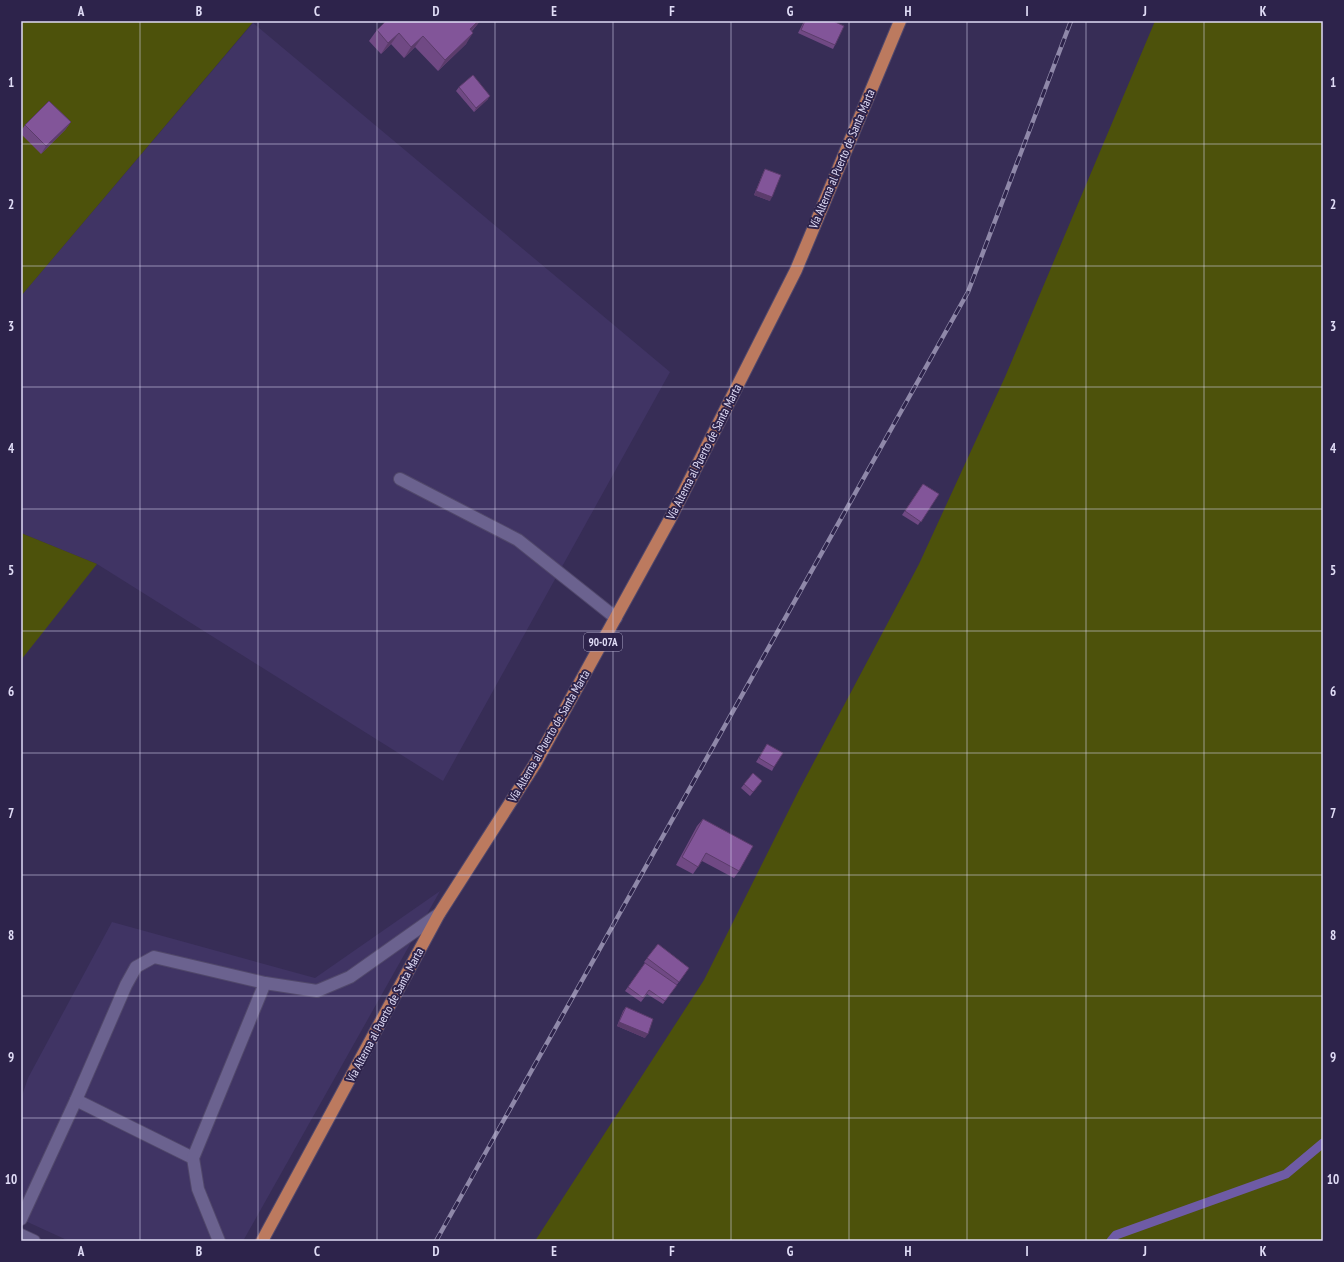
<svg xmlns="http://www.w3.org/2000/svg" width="1344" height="1262" viewBox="0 0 1344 1262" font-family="'PT Sans Narrow',sans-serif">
	<rect width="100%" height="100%" fill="#372d56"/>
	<g fill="#403464">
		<polygon points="253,23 670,372 443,781 97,564 21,533 21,296"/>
		<polygon points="440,891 243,1241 69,1241 21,1219 21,1099 28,1078 112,922 315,978"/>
	</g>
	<g fill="#4d520b">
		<polygon points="21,21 254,21 21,296"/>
		<polygon points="1155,21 1323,21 1323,1241 535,1241 704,980 799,790 919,564 1005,377"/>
		<polygon points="21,533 97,564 21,660"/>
	</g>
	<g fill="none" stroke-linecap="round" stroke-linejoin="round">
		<polyline stroke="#6e5ba6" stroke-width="9" points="1111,1241 1116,1235 1286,1174 1323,1143"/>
		<g stroke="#51486b" stroke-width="14">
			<g id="minor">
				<polyline points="400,479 518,540 616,618"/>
				<polyline points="76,1100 193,1158"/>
				<polyline points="21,1219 76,1100 126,985 136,967 154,957 265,983"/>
				<polyline points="21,1235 34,1241"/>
				<polyline points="219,1241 198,1189 193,1158 265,983 317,991 350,977 439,914"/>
			</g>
		</g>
		<g stroke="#51486b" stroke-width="14">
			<polyline id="major" points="262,1241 439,914 535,764 670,519 796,270 900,21"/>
		</g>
		<use href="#minor" stroke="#6b628f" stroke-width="12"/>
		<use href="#major" stroke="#bc7a5f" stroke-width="12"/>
		<g stroke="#8f88a9" stroke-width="4.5">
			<polyline id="rail" points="436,1241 968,292 1071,21"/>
		</g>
		<use href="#rail" stroke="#2d234b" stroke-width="3" stroke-dasharray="9" stroke-linecap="butt"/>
	</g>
	<g fill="#704984">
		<polygon points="386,21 480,21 472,31 466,44 438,71 415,47 404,58 391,44 381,54 369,41 377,30"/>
		<polygon points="804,21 833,21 835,45 833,49 798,33"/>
		<polygon points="459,87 488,99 474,112 456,91"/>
		<polygon points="71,122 65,130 41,154 21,134 21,131 25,125"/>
		<polygon points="765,169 770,201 754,195 763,173"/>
		<polygon points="923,484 939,494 918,525 902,515"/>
		<polygon points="767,744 774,767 772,771 756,762"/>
		<polygon points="753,773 759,785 750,796 741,788"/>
		<polygon points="703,819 739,871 734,878 702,861 693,874 676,865 697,826"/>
		<polygon points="658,944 689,968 663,1004 647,994 641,1002 625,991 645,963 652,968 644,962"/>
		<polygon points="626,1007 645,1038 617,1026 623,1011"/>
	</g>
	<g fill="#5b3c6b">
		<polygon points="478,21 480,21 476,26 462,40 470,29"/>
		<polygon points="399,33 391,44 381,54 388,43"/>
		<polygon points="473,33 466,44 438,71 445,60"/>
		<polygon points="423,36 415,47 404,58 411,47"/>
		<polygon points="490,96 488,99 474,112 476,108"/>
		<polygon points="71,122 65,130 41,154 46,146"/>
		<polygon points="756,191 772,197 770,201 754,195"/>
		<polygon points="619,1022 648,1034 645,1038 617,1026"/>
	</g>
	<g fill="#825599" stroke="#5b3c6b">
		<polygon points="386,21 478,21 470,29 473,33 445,60 423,36 411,47 399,33 388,43 377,30"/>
		<polygon points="805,21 833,21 844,26 835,45 801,30"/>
		<polygon points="473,75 490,96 476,108 459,87"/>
		<polygon points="49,101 71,122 46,146 25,125"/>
		<polygon points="765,169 781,175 772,197 756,191"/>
		<polygon points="923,484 939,494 921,522 905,511"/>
		<polygon points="767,744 783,753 774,767 759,758"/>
		<polygon points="753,773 762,781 753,792 744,784"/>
		<polygon points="703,819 753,846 739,871 706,853 698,867 682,857"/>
		<polygon points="658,944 689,968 679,982 647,958"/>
		<polygon points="645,963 677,985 665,1001 649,990 643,998 628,987"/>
		<polygon points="626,1007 653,1019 648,1034 619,1022"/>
	</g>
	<path fill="none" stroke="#e0dcf6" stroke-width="1" stroke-opacity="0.55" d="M 140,21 L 140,1241M 258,21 L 258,1241M 377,21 L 377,1241M 495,21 L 495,1241M 613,21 L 613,1241M 731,21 L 731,1241M 849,21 L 849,1241M 967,21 L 967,1241M 1086,21 L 1086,1241M 1204,21 L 1204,1241M 21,144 L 1323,144M 21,266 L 1323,266M 21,387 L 1323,387M 21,509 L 1323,509M 21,631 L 1323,631M 21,753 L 1323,753M 21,875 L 1323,875M 21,996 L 1323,996M 21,1118 L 1323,1118"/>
	<g text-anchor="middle" stroke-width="4" stroke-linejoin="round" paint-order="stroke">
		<rect fill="#2d234b" stroke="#aaa4c3" stroke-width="1" x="584" y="633" width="38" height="18" rx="3"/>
		<g font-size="11" font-weight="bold" fill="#e0dcf6">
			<text x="603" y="646">90-07A</text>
		</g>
		<g font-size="12" fill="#e0dcf6" stroke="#2d234b">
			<text transform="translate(842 159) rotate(-67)" y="4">Vía Alterna al Puerto de Santa Marta</text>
			<text transform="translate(704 452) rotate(-63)" y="4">Vía Alterna al Puerto de Santa Marta</text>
			<text transform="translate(549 736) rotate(-60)" y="4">Vía Alterna al Puerto de Santa Marta</text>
			<text transform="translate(385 1015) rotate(-62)" y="4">Vía Alterna al Puerto de Santa Marta</text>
		</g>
	</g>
	<rect width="1344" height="1262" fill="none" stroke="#2d234b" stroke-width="44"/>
	<rect x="22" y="22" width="1300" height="1218" fill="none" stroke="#e0dcf6" stroke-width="1.5"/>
	<g font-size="13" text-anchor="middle" font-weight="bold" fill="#e0dcf6">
		<text x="81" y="16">A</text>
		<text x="199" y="16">B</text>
		<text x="317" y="16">C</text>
		<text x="436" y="16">D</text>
		<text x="554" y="16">E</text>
		<text x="672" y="16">F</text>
		<text x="790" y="16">G</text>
		<text x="908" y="16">H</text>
		<text x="1027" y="16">I</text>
		<text x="1145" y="16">J</text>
		<text x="1263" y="16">K</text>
		<text x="11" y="87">1</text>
		<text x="1333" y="87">1</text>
		<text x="11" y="209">2</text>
		<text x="1333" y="209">2</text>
		<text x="11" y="331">3</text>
		<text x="1333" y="331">3</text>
		<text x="11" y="453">4</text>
		<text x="1333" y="453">4</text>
		<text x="11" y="575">5</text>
		<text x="1333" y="575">5</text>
		<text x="11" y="696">6</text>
		<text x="1333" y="696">6</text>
		<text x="11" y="818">7</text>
		<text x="1333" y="818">7</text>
		<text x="11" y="940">8</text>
		<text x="1333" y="940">8</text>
		<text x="11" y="1062">9</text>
		<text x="1333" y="1062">9</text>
		<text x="11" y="1184">10</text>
		<text x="1333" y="1184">10</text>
		<text x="81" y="1256">A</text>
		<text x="199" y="1256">B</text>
		<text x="317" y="1256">C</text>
		<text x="436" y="1256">D</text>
		<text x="554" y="1256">E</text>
		<text x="672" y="1256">F</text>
		<text x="790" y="1256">G</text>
		<text x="908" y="1256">H</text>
		<text x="1027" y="1256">I</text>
		<text x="1145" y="1256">J</text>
		<text x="1263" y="1256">K</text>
	</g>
</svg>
